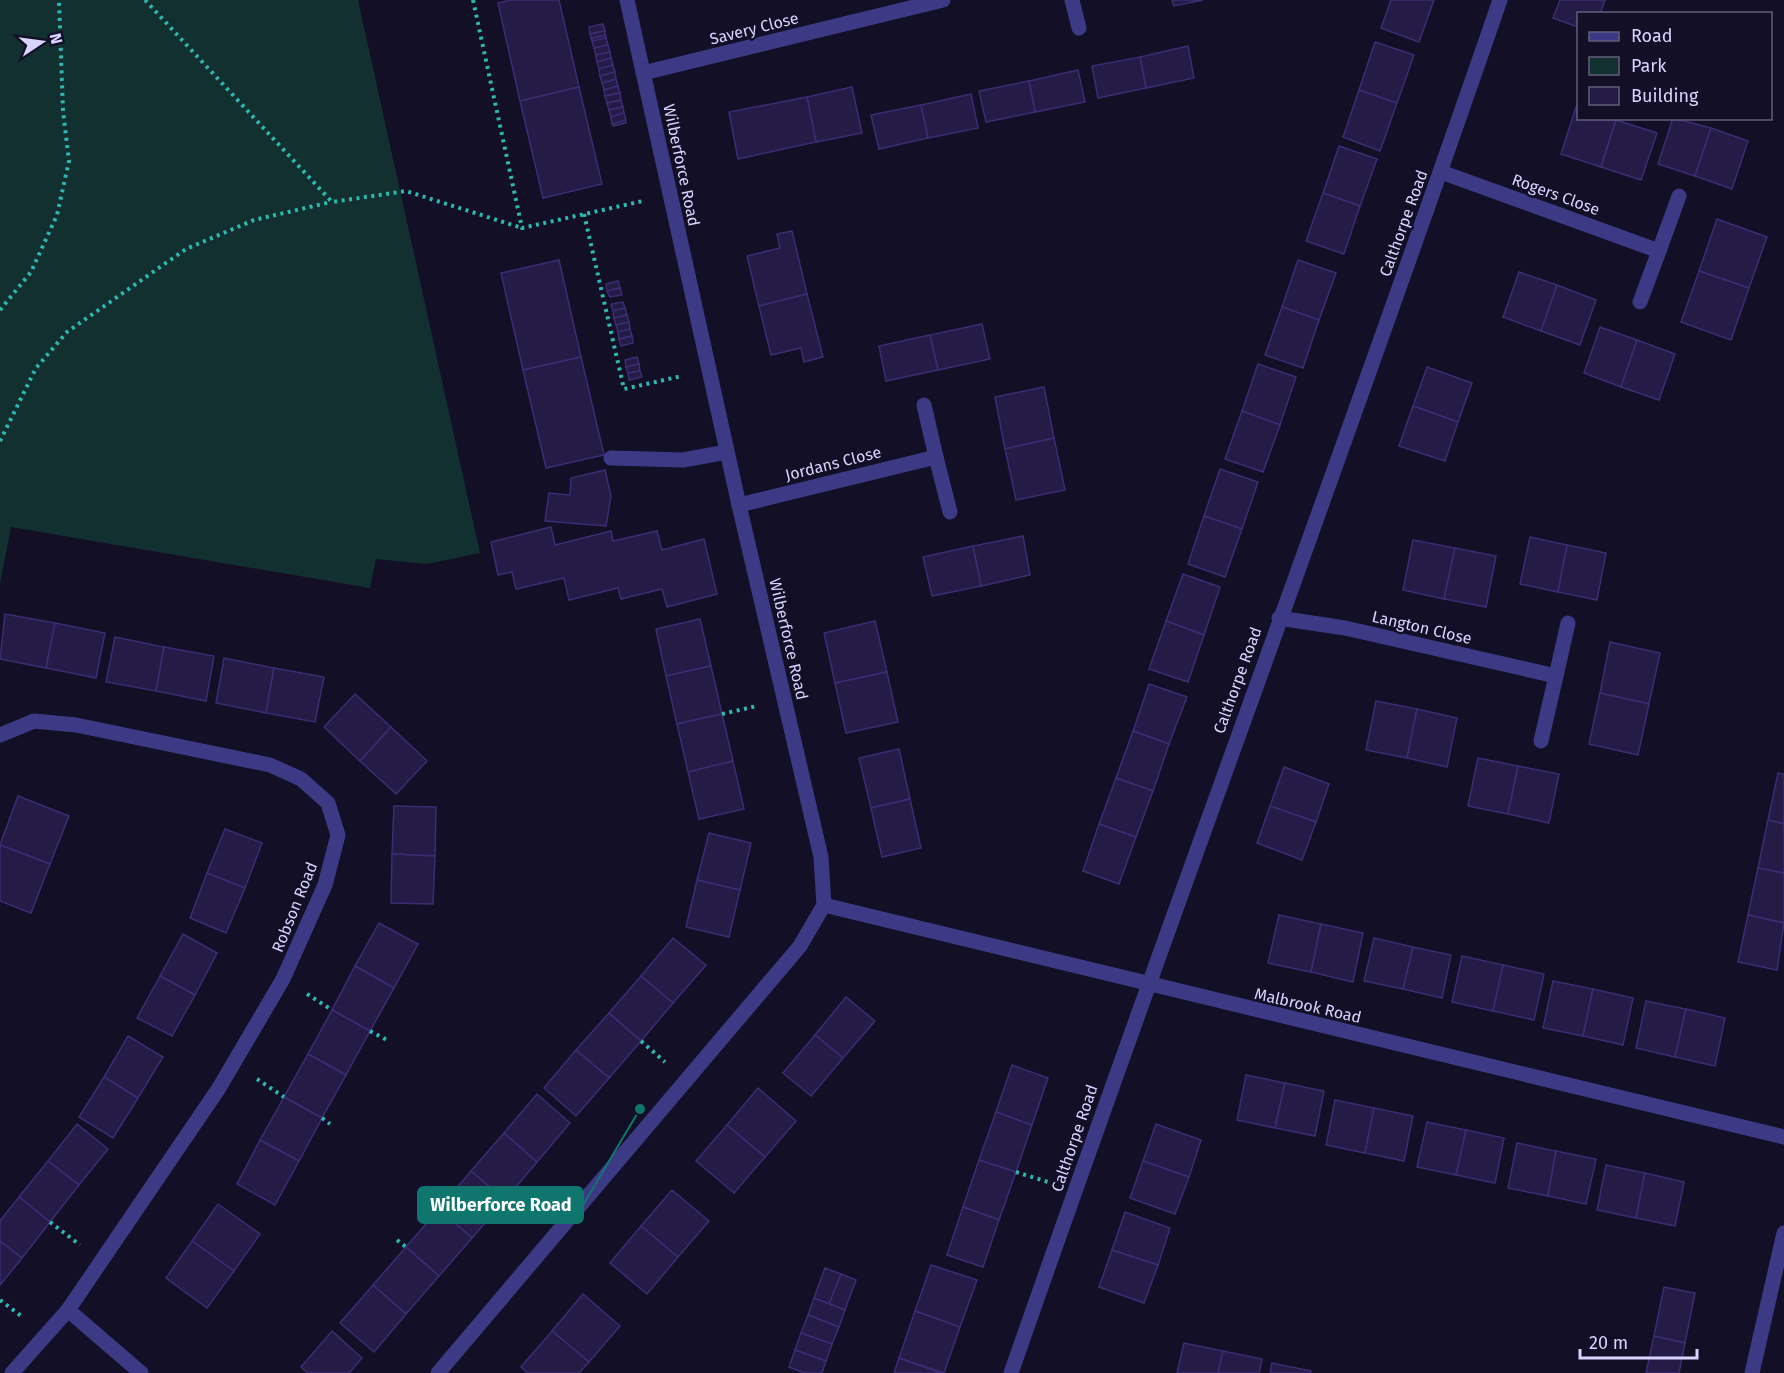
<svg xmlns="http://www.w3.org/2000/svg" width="1784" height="1373" viewBox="0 0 1784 1373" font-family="'Fira Sans',sans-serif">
	<rect width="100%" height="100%" fill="#130f26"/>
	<polygon fill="#12302f" points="0,0 358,0 480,553 427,564 376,559 370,588 11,527 0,584"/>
	<g fill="#241b47" stroke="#3b2d73" stroke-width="1.5">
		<polygon points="510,0 559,0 579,87 520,101 498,3"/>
		<polygon points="1172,0 1203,0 1174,6"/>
		<polygon points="1391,0 1434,0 1419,42 1381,28"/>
		<polygon points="1560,0 1605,0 1600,14 1578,14 1578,27 1553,18"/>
		<polygon points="603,24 605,31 590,34 589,27"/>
		<polygon points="605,31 606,38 592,41 590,34"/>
		<polygon points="605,35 626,123 613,126 592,38"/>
		<polygon points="606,38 608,45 594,48 592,41"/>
		<polygon points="1375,42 1414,55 1397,103 1359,90"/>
		<polygon points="608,45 610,52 596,55 594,48"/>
		<polygon points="1188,46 1194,78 1146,88 1140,57"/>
		<polygon points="610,52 611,58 597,62 596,55"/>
		<polygon points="1140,57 1146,88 1098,98 1092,66"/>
		<polygon points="611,58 613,65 599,69 597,62"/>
		<polygon points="613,65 615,72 600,76 599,69"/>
		<polygon points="1078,70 1085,102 1035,112 1029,81"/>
		<polygon points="615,72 616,79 602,83 600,76"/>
		<polygon points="616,79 618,86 604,90 602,83"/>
		<polygon points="1029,81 1035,112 986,122 979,91"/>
		<polygon points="618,86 620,93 605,96 604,90"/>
		<polygon points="579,87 602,184 543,198 520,101"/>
		<polygon points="852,87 862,133 816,142 807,97"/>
		<polygon points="1359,90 1397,103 1380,151 1343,137"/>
		<polygon points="620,93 621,100 607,103 605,96"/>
		<polygon points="971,94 978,128 928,138 921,105"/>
		<polygon points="807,97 816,142 738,159 729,112"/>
		<polygon points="621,100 623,107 609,110 607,103"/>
		<polygon points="921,105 928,138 879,149 871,115"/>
		<polygon points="623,107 624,113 611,117 609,110"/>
		<polygon points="1576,107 1578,107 1578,118 1616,120 1601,167 1561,154"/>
		<polygon points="624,113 626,120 612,124 611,117"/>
		<polygon points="1673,118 1711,128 1695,176 1658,164"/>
		<polygon points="1616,120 1657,133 1641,180 1601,167"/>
		<polygon points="1711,128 1748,141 1732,189 1695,176"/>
		<polygon points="1339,146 1377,159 1360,206 1323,193"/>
		<polygon points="1323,193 1360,206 1344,254 1306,241"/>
		<polygon points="1717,219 1767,237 1749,288 1699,271"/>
		<polygon points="792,231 807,294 759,306 747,256 780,248 777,234"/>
		<polygon points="559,260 581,357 523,370 501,273"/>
		<polygon points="1298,260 1336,273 1319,320 1282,307"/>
		<polygon points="1699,271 1749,288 1731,340 1681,322"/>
		<polygon points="1519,272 1557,285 1541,331 1503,317"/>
		<polygon points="618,281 620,288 607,291 606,284"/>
		<polygon points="1557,285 1596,300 1580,345 1541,331"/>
		<polygon points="620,288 622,295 610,297 607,291"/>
		<polygon points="807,294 823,357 804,362 801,348 771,355 759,306"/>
		<polygon points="623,302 625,308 613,311 611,304"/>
		<polygon points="1282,307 1319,320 1303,368 1265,355"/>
		<polygon points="625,308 627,315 614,318 613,311"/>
		<polygon points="627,315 629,322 616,325 614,318"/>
		<polygon points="629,322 630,329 618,332 616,325"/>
		<polygon points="982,324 990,359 938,370 930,335"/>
		<polygon points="1600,327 1637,340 1621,387 1584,373"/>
		<polygon points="630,329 632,336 619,339 618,332"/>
		<polygon points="930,335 938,370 886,381 879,346"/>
		<polygon points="632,336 633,343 621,346 619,339"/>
		<polygon points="1637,340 1675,354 1659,400 1621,387"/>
		<polygon points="581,357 604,455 546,468 523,370"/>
		<polygon points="637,357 639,364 626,367 625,360"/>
		<polygon points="639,364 640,371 628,373 626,367"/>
		<polygon points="1258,364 1296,377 1280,425 1242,411"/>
		<polygon points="1427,367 1472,383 1458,422 1413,406"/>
		<polygon points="640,371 642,377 629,380 628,373"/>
		<polygon points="1044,387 1054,438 1005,449 995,397"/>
		<polygon points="1413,406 1458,422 1445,461 1399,446"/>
		<polygon points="1242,411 1280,425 1263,472 1225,459"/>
		<polygon points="1054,438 1065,490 1016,500 1005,449"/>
		<polygon points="1220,469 1258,482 1242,529 1204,516"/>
		<polygon points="605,470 611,496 606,526 545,521 549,493 570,495 571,478"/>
		<polygon points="1204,516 1242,529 1225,577 1188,564"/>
		<polygon points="551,527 555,545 611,531 613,541 657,531 662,550 704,539 717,594 667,607 662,589 621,599 618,588 569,600 564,578 516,589 512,572 498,575 491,542"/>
		<polygon points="1023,536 1030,575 981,586 973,546"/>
		<polygon points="1530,537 1567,545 1558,592 1520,584"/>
		<polygon points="1413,540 1455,548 1444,599 1403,590"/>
		<polygon points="1567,545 1606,553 1597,600 1558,592"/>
		<polygon points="973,546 981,586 932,596 923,557"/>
		<polygon points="1455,548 1496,556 1486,607 1444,599"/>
		<polygon points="1183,574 1220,587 1204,635 1166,621"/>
		<polygon points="5,614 55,623 46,668 0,659"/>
		<polygon points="700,619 711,666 666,676 656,629"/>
		<polygon points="875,621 887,672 835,683 824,633"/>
		<polygon points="1166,621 1204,635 1188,682 1149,669"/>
		<polygon points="55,623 105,633 96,678 46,668"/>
		<polygon points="115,637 164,647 156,691 106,682"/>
		<polygon points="1610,642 1660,653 1649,704 1600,693"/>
		<polygon points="164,647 214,656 206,701 156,691"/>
		<polygon points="224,658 274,668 266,713 216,703"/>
		<polygon points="711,666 722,714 677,724 666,676"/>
		<polygon points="274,668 324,677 315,722 266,713"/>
		<polygon points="887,672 898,722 846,733 835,683"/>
		<polygon points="1149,684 1187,697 1169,744 1133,731"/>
		<polygon points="1600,693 1649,704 1638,755 1589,744"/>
		<polygon points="355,694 391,727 360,761 324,727"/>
		<polygon points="1376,701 1417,709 1407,758 1366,750"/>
		<polygon points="1417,709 1457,718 1447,767 1407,758"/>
		<polygon points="722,714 733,761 688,772 677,724"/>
		<polygon points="391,727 427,761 396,794 360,761"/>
		<polygon points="1133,731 1169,744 1153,791 1116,778"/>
		<polygon points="899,749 910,799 871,808 859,758"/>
		<polygon points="1478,758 1518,766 1508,814 1468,806"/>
		<polygon points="733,761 744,809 699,819 688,772"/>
		<polygon points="1518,766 1559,774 1549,823 1508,814"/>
		<polygon points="1284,767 1329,784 1316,822 1270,806"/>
		<polygon points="1778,773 1784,774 1784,824 1768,820"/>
		<polygon points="1116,778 1153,791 1136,837 1099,824"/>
		<polygon points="18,796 69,816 50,864 0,845"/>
		<polygon points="910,799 921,848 882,857 871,808"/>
		<polygon points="394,806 436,807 435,856 392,854"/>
		<polygon points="1270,806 1316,822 1302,860 1257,843"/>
		<polygon points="1768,820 1784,824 1784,873 1758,868"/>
		<polygon points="1099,824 1136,837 1119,884 1083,871"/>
		<polygon points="225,829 262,843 245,888 207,873"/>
		<polygon points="709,833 751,843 740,890 697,880"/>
		<polygon points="0,845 50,864 31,913 0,901"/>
		<polygon points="392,854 435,856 433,904 391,903"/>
		<polygon points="1758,868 1784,873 1784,923 1748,915"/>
		<polygon points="207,873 245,888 226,933 190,918"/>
		<polygon points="697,880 740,890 729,937 686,927"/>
		<polygon points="1279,915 1321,924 1311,972 1268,963"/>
		<polygon points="1748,915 1784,923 1777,970 1738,962"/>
		<polygon points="379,923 418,944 394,988 355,966"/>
		<polygon points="1321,924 1363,933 1353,982 1311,972"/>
		<polygon points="183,934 217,953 195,995 160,976"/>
		<polygon points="673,938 706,965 673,1003 641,976"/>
		<polygon points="1374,938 1413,947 1403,989 1364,981"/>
		<polygon points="1413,947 1451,955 1442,998 1403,989"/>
		<polygon points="1462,956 1503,965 1493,1011 1452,1002"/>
		<polygon points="1503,965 1544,974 1534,1020 1493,1011"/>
		<polygon points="355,966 394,988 370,1031 332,1010"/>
		<polygon points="160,976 195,995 172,1036 137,1018"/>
		<polygon points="641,976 673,1003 641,1041 609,1013"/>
		<polygon points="1553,981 1593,989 1583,1036 1543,1028"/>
		<polygon points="1593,989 1633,998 1623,1045 1583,1036"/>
		<polygon points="846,997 875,1021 843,1058 815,1035"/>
		<polygon points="1646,1001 1686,1009 1675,1057 1636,1048"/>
		<polygon points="1686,1009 1725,1018 1715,1066 1675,1057"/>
		<polygon points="332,1010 370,1031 346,1075 308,1054"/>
		<polygon points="609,1013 641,1041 609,1078 576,1050"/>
		<polygon points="815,1035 843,1058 811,1096 783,1073"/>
		<polygon points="128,1036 163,1057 138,1098 104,1077"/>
		<polygon points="576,1050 609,1078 576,1116 544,1088"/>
		<polygon points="308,1054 346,1075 322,1118 284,1097"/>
		<polygon points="1012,1065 1048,1078 1032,1125 996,1112"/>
		<polygon points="1246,1075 1285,1083 1275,1128 1237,1120"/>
		<polygon points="104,1077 138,1098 113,1138 79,1117"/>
		<polygon points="1285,1083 1324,1091 1315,1136 1275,1128"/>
		<polygon points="758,1088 796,1121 765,1157 727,1125"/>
		<polygon points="537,1094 570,1123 537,1162 504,1133"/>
		<polygon points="284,1097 322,1118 299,1161 260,1140"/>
		<polygon points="1335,1100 1374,1108 1365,1153 1326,1145"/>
		<polygon points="1374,1108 1413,1116 1404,1161 1365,1153"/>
		<polygon points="996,1112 1032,1125 1016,1172 979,1160"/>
		<polygon points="1427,1122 1466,1130 1456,1175 1417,1167"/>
		<polygon points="77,1124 108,1149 79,1185 48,1161"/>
		<polygon points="1156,1124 1201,1140 1189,1177 1143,1161"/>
		<polygon points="727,1125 765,1157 734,1193 696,1161"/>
		<polygon points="1466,1130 1504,1138 1495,1183 1456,1175"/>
		<polygon points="504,1133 537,1162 505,1200 471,1171"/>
		<polygon points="260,1140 299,1161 275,1205 237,1184"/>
		<polygon points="1517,1143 1556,1151 1548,1196 1508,1188"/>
		<polygon points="1556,1151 1596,1159 1586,1204 1548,1196"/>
		<polygon points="979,1160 1016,1172 999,1220 963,1207"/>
		<polygon points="48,1161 79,1185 50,1222 19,1197"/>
		<polygon points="1143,1161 1189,1177 1175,1214 1130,1198"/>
		<polygon points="1606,1165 1645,1173 1636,1218 1597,1210"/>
		<polygon points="471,1171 505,1200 472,1238 439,1209"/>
		<polygon points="1645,1173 1684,1182 1675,1226 1636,1218"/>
		<polygon points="672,1190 709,1221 678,1257 641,1226"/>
		<polygon points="19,1197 50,1222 22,1258 0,1241 0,1221"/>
		<polygon points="218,1204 260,1234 234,1271 192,1241"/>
		<polygon points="963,1207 999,1220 983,1267 947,1255"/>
		<polygon points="439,1209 472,1238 439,1276 406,1247"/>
		<polygon points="1125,1212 1170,1228 1158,1265 1112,1250"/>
		<polygon points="641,1226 678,1257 647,1294 610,1263"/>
		<polygon points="0,1241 22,1258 0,1285"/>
		<polygon points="192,1241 234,1271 207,1308 166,1278"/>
		<polygon points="406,1247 439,1276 406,1314 373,1285"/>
		<polygon points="1112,1250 1158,1265 1144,1303 1099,1287"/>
		<polygon points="931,1265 977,1280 960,1327 915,1311"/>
		<polygon points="825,1268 841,1274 829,1304 814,1298"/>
		<polygon points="841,1274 856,1280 845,1310 829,1304"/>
		<polygon points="373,1285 406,1314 374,1352 340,1323"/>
		<polygon points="1664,1287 1695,1293 1685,1343 1654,1336"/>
		<polygon points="583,1294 620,1326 589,1362 552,1331"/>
		<polygon points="814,1298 845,1310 839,1327 808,1315"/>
		<polygon points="915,1311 960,1327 944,1373 899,1358"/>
		<polygon points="808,1315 839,1327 832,1344 801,1333"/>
		<polygon points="332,1331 362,1358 349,1373 308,1373 301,1367"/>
		<polygon points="552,1331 589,1362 579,1373 528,1373 521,1367"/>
		<polygon points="801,1333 832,1344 826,1361 795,1350"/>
		<polygon points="1654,1336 1685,1343 1679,1373 1646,1373"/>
		<polygon points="1184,1343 1223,1351 1218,1373 1177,1373"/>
		<polygon points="795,1350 826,1361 822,1373 804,1373 789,1367"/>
		<polygon points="1223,1351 1262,1359 1259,1373 1218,1373"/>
		<polygon points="899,1358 941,1373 894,1373"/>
		<polygon points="1272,1363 1311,1371 1310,1373 1270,1373"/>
	</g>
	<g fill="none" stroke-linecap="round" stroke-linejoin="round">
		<g stroke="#2fb8b0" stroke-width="4" stroke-dasharray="3 4.5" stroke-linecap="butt">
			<polyline points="145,0 332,202 406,191 522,228"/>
			<polyline points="473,0 522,228 643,201"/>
			<polyline points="584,214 624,389 682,376"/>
			<polyline points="0,310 31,272 57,215 69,161 63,111 59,0"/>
			<polyline points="0,441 36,368 67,332 186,249 254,220 331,202"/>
			<polyline points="722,714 757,706"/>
			<polyline points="307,994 332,1010"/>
			<polyline points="370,1031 387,1040"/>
			<polyline points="641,1041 665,1062"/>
			<polyline points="257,1079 284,1097"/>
			<polyline points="322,1118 330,1124"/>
			<polyline points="1016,1172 1048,1182"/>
			<polyline points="505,1200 530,1222"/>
			<polyline points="50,1222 80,1245"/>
			<polyline points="397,1240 406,1247"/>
			<polyline points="0,1300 24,1318"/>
		</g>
		<g stroke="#3d3a85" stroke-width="15">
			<polyline points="1072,0 1079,28"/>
			<polyline points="643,73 943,0"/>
			<polyline points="1441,172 1659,251 1679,196"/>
			<polyline points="1640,302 1659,251"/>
			<polyline points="924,405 936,457"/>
			<polyline points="611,458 683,460 727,452"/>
			<polyline points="739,505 936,457 950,512"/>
			<polyline points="1279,618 1345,628 1556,676 1541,741"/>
			<polyline points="1556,676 1568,623"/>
			<polyline points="0,735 34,721 76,725 270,765 301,779 328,803 338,835 325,885 283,979 219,1088 68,1310 12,1373"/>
			<polyline points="824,905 1784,1137"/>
			<polyline points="68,1310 141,1373"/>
			<polyline points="438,1373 800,946 824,905 821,857 739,505 627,0"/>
			<path d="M 1011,1373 C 1171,914 1342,459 1500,0"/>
			<polyline points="1752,1373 1784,1233"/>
		</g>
	</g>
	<g text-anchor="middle" stroke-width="5" stroke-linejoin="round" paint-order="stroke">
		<g font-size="16" fill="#d9d4ff" stroke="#130f26">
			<text transform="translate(754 28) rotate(-14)" y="6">Savery Close</text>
			<text transform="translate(682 165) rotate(78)" y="6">Wilberforce Road</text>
			<text transform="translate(1556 194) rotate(20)" y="6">Rogers Close</text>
			<text transform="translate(1403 223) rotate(-70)" y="6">Calthorpe Road</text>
			<text transform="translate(833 463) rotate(-14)" y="6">Jordans Close</text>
			<text transform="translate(1422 627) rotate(13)" y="6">Langton Close</text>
			<text transform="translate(789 639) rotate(77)" y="6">Wilberforce Road</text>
			<text transform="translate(1237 680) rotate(-70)" y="6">Calthorpe Road</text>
			<text transform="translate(294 907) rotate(-68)" y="6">Robson Road</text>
			<text transform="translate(1308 1005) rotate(13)" y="6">Malbrook Road</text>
			<text transform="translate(1074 1138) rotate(-71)" y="6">Calthorpe Road</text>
		</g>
	</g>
	<path fill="none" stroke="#0f766e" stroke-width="2" d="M640 1109L583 1205"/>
	<circle fill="#0f766e" stroke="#130f26" stroke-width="2" cx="640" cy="1109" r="6"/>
	<rect fill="#0f766e" stroke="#0f766e" stroke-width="2" x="418" y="1187" width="165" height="36" rx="6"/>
	<g font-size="18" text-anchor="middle" font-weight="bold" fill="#fff">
		<text x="501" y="1211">Wilberforce Road</text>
	</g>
	<rect x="1577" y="12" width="195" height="108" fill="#130f26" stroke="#625e7d" stroke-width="1.5"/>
	<rect x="1589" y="32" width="30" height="9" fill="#3d3a85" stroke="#625e7d" stroke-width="1.5"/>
	<text x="1631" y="42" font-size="18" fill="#d9d4ff">Road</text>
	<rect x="1589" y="57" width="30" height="18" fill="#12302f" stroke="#625e7d" stroke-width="1.5"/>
	<text x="1631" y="72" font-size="18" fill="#d9d4ff">Park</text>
	<rect x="1589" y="87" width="30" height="18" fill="#241b47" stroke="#625e7d" stroke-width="1.5"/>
	<text x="1631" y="102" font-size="18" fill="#d9d4ff">Building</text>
	<g transform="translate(42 42) rotate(77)" stroke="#130f26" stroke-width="4.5" paint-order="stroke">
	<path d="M0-4.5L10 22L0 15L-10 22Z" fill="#d9d4ff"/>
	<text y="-9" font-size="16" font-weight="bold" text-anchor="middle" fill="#d9d4ff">N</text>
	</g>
	<path d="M1580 1349v9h117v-9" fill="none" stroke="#d9d4ff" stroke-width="3"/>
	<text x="1589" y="1349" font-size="18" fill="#d9d4ff" stroke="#130f26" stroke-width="4.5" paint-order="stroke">20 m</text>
</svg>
